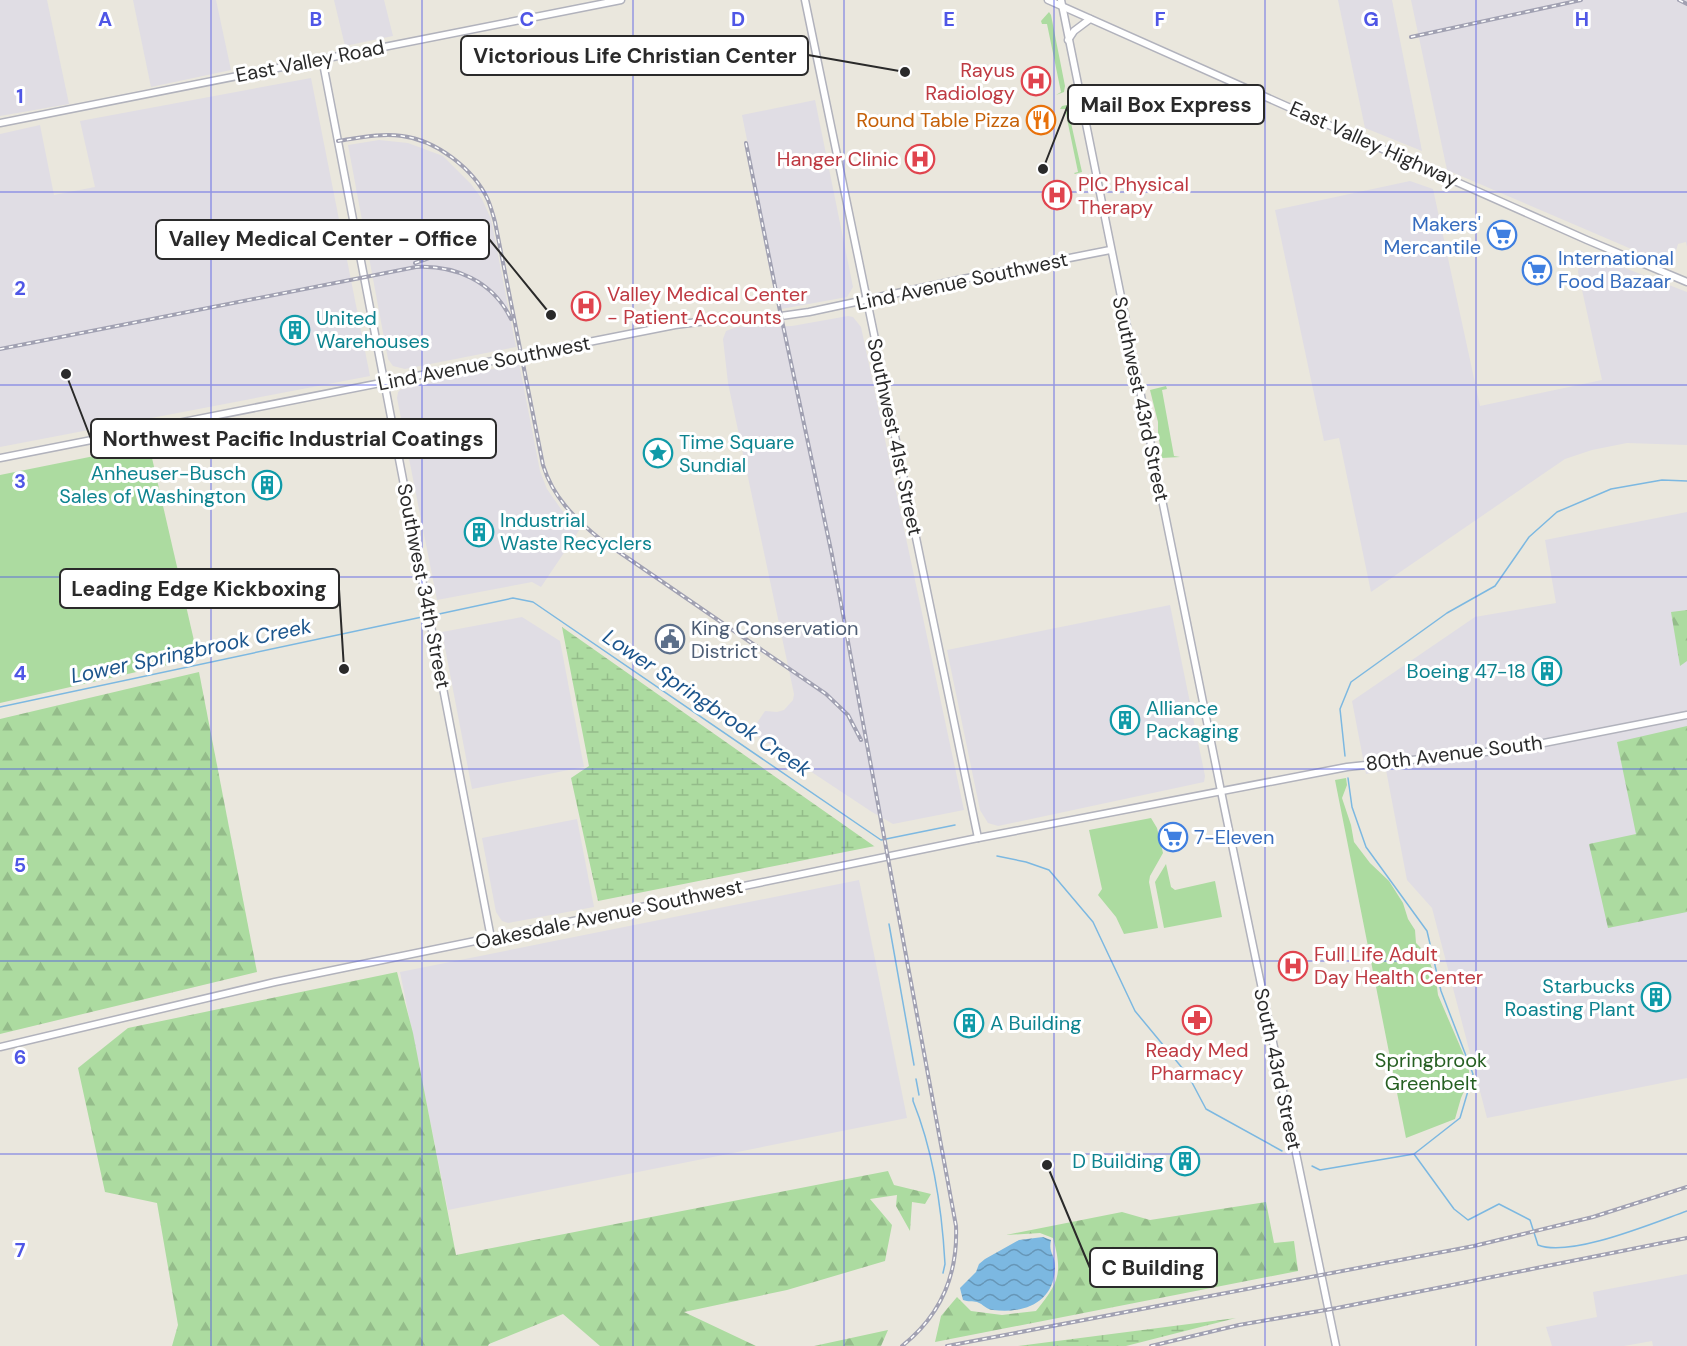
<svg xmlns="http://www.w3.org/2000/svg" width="1687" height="1346" viewBox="0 0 1687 1346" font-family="'DM Sans',sans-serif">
	<defs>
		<pattern id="forest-firs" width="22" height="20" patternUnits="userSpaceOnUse" patternTransform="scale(1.5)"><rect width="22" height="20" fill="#acdba0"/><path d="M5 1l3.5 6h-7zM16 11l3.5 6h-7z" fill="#94bc8a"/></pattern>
		<pattern id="wetland-marsh" width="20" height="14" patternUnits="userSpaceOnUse" patternTransform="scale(1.5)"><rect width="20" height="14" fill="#acdba0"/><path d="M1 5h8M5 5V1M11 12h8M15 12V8" fill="none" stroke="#94bc8a"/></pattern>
		<pattern id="water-waves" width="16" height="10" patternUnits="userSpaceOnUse" patternTransform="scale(1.5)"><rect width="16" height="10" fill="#7cb8e1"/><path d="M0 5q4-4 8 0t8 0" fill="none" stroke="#6696b7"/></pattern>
	</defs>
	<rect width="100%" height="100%" fill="#eae7dd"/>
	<g fill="#e0dde4">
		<polygon points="0,0 47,0 69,104 0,116"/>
		<polygon points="133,0 216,0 231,70 151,87"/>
		<polygon points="334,0 384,0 393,36 345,46"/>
		<polygon points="1338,0 1392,0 1422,151 1365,128"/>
		<polygon points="1411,0 1687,0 1687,247 1686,242 1678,244 1674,258 1664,263 1447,170"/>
		<polygon points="311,78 370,376 0,447 0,134 40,125 54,195 95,187 80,121"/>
		<polygon points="815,100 853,287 847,297 781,309 742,115"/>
		<polygon points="379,140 408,143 443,156 471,184 482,199 491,219 516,347 405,369 393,366 388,359 348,145"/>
		<polygon points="1410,181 1433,189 1480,406 1602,380 1578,272 1581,251 1687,292 1687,445 1627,443 1592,450 1565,459 1371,592 1339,438 1324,441 1275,210"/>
		<polygon points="848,316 853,317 861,327 964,810 893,824 872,812 751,732 765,711 777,712 784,710 793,700 794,694 728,383 723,339 726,331 737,327 792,326"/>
		<polygon points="519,363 540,471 547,489 561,509 580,529 541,587 532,582 437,600 397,398 398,392 401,389"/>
		<polygon points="1687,512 1687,1078 1487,1118 1432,908 1407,880 1386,770 1366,774 1352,701 1475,617 1556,603 1545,540"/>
		<polygon points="1170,605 1205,776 1204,782 998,826 988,823 980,810 947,650"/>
		<polygon points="522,617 560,641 584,767 472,789 442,632"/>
		<polygon points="577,819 594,907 508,923 502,921 496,912 482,838"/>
		<polygon points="859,880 907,1118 448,1210 400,972"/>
		<polygon points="1687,1274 1687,1346 1653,1346 1652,1341 1624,1346 1552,1346 1546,1327 1597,1317 1593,1292"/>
	</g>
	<g fill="#acdba0">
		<polygon points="1049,12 1051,15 1065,86 1064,92 1056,95 1061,92 1047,24 1042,24 1041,21"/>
		<polygon points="1067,105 1082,172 1075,174 1074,173 1078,172 1065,109 1060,109 1062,106"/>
		<polygon points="1166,386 1167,389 1162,390 1174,456 1180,457 1162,458 1158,434 1158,422 1150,390"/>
		<polygon points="149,445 198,658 0,703 0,475"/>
		<polygon points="1346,778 1347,785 1342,798 1351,825 1354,842 1370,863 1389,881 1403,903 1408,919 1415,930 1416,943 1427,954 1436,980 1438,995 1469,1067 1469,1080 1461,1098 1455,1119 1406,1138 1335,780"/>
		<polygon points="1151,818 1157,828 1163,853 1150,876 1149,882 1158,928 1124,934 1116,917 1098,895 1102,889 1089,830"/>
		<polygon points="1166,864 1171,887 1175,890 1215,881 1222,917 1164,928 1155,882"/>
	</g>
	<g fill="url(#forest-firs)">
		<polygon points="1687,610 1687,661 1680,666 1671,612"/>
		<polygon points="199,672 257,972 0,1034 0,719"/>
		<polygon points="1687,726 1687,912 1608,928 1589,844 1636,834 1617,742"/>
		<polygon points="397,972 413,1033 456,1255 888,1171 894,1185 931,1194 925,1204 912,1202 910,1231 896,1206 897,1195 870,1199 892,1225 885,1261 787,1290 684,1312 756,1346 600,1346 563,1314 489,1344 488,1346 172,1346 178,1325 157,1203 105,1192 78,1068 128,1028"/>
		<path d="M 1266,1202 L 1274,1243 L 1294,1241 L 1298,1271 L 935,1342 L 941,1316 L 957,1297 L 971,1311 L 1002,1315 L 1036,1311 C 1059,1282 1063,1274 1053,1238 L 1040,1233 L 1006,1235 L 1122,1212 L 1150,1220 Z"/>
		<polygon points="888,1330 881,1346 813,1346 814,1346"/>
	</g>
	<g fill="url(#wetland-marsh)">
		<polygon points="562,627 874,846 875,846 598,901 571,778 589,766"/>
		<polygon points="1236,1318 1126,1346 1018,1346"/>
	</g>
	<path fill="url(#water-waves)" d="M 1043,1237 L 1051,1240 C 1048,1253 1055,1254 1055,1266 C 1055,1302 1025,1314 993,1310 C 987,1310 983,1304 977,1302 C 973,1301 968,1302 963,1300 L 960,1288 L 976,1272 L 979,1264 L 985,1259 L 1019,1240 Z"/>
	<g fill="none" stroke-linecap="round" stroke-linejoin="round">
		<g stroke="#7cb8e1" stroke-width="1.5">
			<polyline points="439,614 513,598 533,602 881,840 955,825"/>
			<polyline points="0,707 422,617"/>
			<polyline points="1345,756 1340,709 1351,682 1447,613 1495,586 1529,537 1557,512 1611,489 1662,480 1687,481"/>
			<polyline points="997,856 1026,862 1049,870 1093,922 1135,1011 1188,1075 1206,1109 1282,1151"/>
			<polyline points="889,924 914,1065"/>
			<polyline points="916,1079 919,1095"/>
			<path d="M 913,1098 L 913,1101 C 934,1153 942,1209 945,1264 L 943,1273"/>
			<path d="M 1414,1154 L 1454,1209 L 1468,1220 L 1499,1204 L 1530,1220 L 1538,1245 C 1570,1258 1653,1223 1687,1211"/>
			<polyline points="1312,1166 1320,1170 1414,1154 1460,1118 1473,1074 1441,991 1427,931 1366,847 1352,807 1348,778"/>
		</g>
		<g stroke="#b1b2bc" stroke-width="9">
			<g id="secondary">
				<polyline points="805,0 978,838"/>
				<polyline points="1048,0 1587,240 1687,282"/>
				<polyline points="1061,0 1224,806 1336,1346"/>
				<polyline points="1068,40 1074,31 1090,19"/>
				<polyline points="322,58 491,938"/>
				<polyline points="0,123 621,0"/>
				<polyline points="0,458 675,325 714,320 781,316 809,312 963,279 1110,250"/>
				<polyline points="0,1047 275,982 973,839 1347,767 1513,749 1687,715"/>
			</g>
		</g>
		<use href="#secondary" stroke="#fff" stroke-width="6"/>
		<g stroke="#a1a1b2" stroke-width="4">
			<g id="rail">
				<polyline points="1679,0 1687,4"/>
				<polyline points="1411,37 1581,0"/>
				<path d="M 338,141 C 359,138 380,133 402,136 C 436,140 474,169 488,200 C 491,207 493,215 495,222 L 543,465 C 553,497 574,518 600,539 L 826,694 L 848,715 L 861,740"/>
				<path d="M 746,143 L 781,316 L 832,555 L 956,1226 C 958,1275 940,1316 902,1346"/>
				<polyline points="415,263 466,245"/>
				<path d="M 0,349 L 416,267 C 455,265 493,281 511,319"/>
				<polyline points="947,1346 1474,1246 1593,1217 1687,1187"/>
				<polyline points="1151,1346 1239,1325 1337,1308 1687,1238"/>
			</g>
		</g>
		<use href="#rail" stroke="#fff" stroke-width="1.5" stroke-dasharray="4.5" stroke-linecap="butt"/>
	</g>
	<path fill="none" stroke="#4f56e6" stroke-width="1.5" stroke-opacity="0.55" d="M 211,0 L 211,1346M 422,0 L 422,1346M 633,0 L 633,1346M 844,0 L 844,1346M 1054,0 L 1054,1346M 1265,0 L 1265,1346M 1476,0 L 1476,1346M 0,192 L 1687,192M 0,385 L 1687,385M 0,577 L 1687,577M 0,769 L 1687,769M 0,961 L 1687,961M 0,1154 L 1687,1154"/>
	<defs>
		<g id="hospital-ring" transform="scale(1.5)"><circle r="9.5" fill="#fff" stroke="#e0444e" stroke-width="1.5"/><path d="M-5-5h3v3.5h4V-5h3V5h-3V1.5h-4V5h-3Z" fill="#e0444e"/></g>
		<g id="restaurant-ring" transform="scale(1.5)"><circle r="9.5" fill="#fff" stroke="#e8710a" stroke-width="1.5"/><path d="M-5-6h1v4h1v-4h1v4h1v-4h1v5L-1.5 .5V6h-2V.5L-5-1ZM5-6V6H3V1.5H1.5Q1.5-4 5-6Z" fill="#e8710a"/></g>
		<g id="supermarket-ring" transform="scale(1.5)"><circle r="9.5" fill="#fff" stroke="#3f7fe0" stroke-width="1.5"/><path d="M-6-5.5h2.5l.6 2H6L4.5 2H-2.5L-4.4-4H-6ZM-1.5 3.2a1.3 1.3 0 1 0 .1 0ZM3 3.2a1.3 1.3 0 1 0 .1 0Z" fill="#3f7fe0"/></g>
		<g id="building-ring" transform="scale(1.5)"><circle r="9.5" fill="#fff" stroke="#0f9aa8" stroke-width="1.5"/><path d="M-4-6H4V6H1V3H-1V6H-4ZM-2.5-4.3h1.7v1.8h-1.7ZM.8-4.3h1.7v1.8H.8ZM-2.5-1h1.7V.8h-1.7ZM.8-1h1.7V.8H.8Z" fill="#0f9aa8"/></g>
		<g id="sight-ring" transform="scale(1.5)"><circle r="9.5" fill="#fff" stroke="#0f9aa8" stroke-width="1.5"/><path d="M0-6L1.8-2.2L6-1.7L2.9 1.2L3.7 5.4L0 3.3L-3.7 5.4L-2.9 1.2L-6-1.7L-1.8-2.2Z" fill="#0f9aa8"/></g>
		<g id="civic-ring" transform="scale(1.5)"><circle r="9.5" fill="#fff" stroke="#5c6f8a" stroke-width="1.5"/><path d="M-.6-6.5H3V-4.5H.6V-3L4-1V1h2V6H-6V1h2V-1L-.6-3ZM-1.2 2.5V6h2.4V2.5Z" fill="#5c6f8a"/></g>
		<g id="pharmacy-ring" transform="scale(1.5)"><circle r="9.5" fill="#fff" stroke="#e0444e" stroke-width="1.5"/><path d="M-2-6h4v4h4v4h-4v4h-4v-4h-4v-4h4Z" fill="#e0444e"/></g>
	</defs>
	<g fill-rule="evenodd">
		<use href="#hospital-ring" x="1036" y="81"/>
		<use href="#restaurant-ring" x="1041" y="120"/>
		<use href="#hospital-ring" x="920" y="159"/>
		<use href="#hospital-ring" x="1057" y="195"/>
		<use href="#supermarket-ring" x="1502" y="235"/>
		<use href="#supermarket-ring" x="1537" y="270"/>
		<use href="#hospital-ring" x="586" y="306"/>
		<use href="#building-ring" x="295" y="330"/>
		<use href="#sight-ring" x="658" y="453"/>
		<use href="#building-ring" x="267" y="485"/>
		<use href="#building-ring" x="479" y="532"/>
		<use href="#civic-ring" x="670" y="639"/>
		<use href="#building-ring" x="1547" y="671"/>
		<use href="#building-ring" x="1125" y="720"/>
		<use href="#supermarket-ring" x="1173" y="837"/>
		<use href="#hospital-ring" x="1293" y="966"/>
		<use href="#building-ring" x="1656" y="997"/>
		<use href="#pharmacy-ring" x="1197" y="1020"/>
		<use href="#building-ring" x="969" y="1023"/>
		<use href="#building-ring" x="1185" y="1161"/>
	</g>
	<g text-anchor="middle" stroke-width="6" stroke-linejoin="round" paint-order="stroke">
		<g font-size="20" fill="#2a2a2a" stroke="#fff">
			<text transform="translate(310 61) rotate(-11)" y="7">East Valley Road</text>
			<text transform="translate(1374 144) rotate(24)" y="7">East Valley Highway</text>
			<text transform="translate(962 281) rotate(-12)" y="7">Lind Avenue Southwest</text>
			<text transform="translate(484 363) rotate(-11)" y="7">Lind Avenue Southwest</text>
			<text transform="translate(1141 399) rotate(78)" y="7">Southwest 43rd Street</text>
			<text transform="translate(895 437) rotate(78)" y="7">Southwest 41st Street</text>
			<text transform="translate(424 586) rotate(79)" y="7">Southwest 34th Street</text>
			<text transform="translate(1454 753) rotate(-7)" y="7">80th Avenue South</text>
			<text transform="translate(609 914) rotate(-12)" y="7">Oakesdale Avenue Southwest</text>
			<text transform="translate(1278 1069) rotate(78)" y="7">South 43rd Street</text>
		</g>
		<g font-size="20" fill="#be3a42" stroke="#fff" text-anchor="start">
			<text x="1015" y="77" text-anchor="end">Rayus<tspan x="1015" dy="23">Radiology</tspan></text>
			<text x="899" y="166" text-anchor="end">Hanger Clinic</text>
			<text x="1078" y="191">PIC Physical<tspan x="1078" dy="23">Therapy</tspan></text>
			<text x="607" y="301">Valley Medical Center<tspan x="607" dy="23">- Patient Accounts</tspan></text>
			<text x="1314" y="961">Full Life Adult<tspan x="1314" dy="23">Day Health Center</tspan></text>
			<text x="1197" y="1057" text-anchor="middle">Ready Med<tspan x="1197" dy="23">Pharmacy</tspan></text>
		</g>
		<g font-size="20" fill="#c56008" stroke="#fff" text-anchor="end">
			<text x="1020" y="127">Round Table Pizza</text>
		</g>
		<g font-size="20" fill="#366cbe" stroke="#fff" text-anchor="start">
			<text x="1481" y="231" text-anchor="end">Makers'<tspan x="1481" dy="23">Mercantile</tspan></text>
			<text x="1558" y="265">International<tspan x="1558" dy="23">Food Bazaar</tspan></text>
			<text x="1194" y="844">7-Eleven</text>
		</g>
		<g font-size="20" fill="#0d838f" stroke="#fff" text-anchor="start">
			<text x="316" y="325">United<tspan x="316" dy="23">Warehouses</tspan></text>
			<text x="679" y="449">Time Square<tspan x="679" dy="23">Sundial</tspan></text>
			<text x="246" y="480" text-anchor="end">Anheuser-Busch<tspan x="246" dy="23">Sales of Washington</tspan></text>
			<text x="500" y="527">Industrial<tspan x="500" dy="23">Waste Recyclers</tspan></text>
			<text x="1526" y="678" text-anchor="end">Boeing 47-18</text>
			<text x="1146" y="715">Alliance<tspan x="1146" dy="23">Packaging</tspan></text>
			<text x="1635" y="993" text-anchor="end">Starbucks<tspan x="1635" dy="23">Roasting Plant</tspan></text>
			<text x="990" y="1030">A Building</text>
			<text x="1164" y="1168" text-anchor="end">D Building</text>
		</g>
		<g font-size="20" fill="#4e5e75" stroke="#fff" text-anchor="start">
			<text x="691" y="635">King Conservation<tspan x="691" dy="23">District</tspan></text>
		</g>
		<g font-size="20" fill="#265f22" stroke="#fff">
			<text x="1431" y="1067">Springbrook<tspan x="1431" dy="23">Greenbelt</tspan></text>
		</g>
		<g font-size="21" font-style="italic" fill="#1c558c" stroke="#fff">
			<text transform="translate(191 651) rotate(-12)" y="7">Lower Springbrook Creek</text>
			<text transform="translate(707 703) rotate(34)" y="7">Lower Springbrook Creek</text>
		</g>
	</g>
	<g font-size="20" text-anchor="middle" font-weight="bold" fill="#4f56e6" stroke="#fff" stroke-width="6" stroke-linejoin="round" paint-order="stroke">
		<text x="105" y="26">A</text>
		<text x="316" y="26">B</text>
		<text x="527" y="26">C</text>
		<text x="738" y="26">D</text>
		<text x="949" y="26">E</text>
		<text x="1160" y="26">F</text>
		<text x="1371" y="26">G</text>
		<text x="1582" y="26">H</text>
		<text x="20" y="103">1</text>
		<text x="20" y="295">2</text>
		<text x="20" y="488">3</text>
		<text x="20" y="680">4</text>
		<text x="20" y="872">5</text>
		<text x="20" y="1064">6</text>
		<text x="20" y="1257">7</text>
	</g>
	<path fill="none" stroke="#2a2a2a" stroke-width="2" d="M905 72L808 55M1043 169L1068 105M551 315L489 239M66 374L91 439M344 669L339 589M1047 1165L1090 1268"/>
	<g fill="#2a2a2a" stroke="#fff" stroke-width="2">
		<circle cx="905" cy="72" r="6"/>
		<circle cx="1043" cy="169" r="6"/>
		<circle cx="551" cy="315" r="6"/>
		<circle cx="66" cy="374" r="6"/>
		<circle cx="344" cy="669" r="6"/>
		<circle cx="1047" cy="1165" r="6"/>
	</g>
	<g fill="#fff" stroke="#2a2a2a" stroke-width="2">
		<rect x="461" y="36" width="347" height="39" rx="6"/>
		<rect x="1068" y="85" width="196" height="39" rx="6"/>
		<rect x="156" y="220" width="333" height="39" rx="6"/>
		<rect x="91" y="419" width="405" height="39" rx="6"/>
		<rect x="60" y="569" width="279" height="39" rx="6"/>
		<rect x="1090" y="1248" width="127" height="39" rx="6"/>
	</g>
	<g font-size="21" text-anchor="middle" font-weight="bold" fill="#2a2a2a">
		<text x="635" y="63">Victorious Life Christian Center</text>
		<text x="1166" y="112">Mail Box Express</text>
		<text x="323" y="246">Valley Medical Center - Office</text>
		<text x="293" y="446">Northwest Pacific Industrial Coatings</text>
		<text x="199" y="596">Leading Edge Kickboxing</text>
		<text x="1153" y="1275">C Building</text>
	</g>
</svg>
